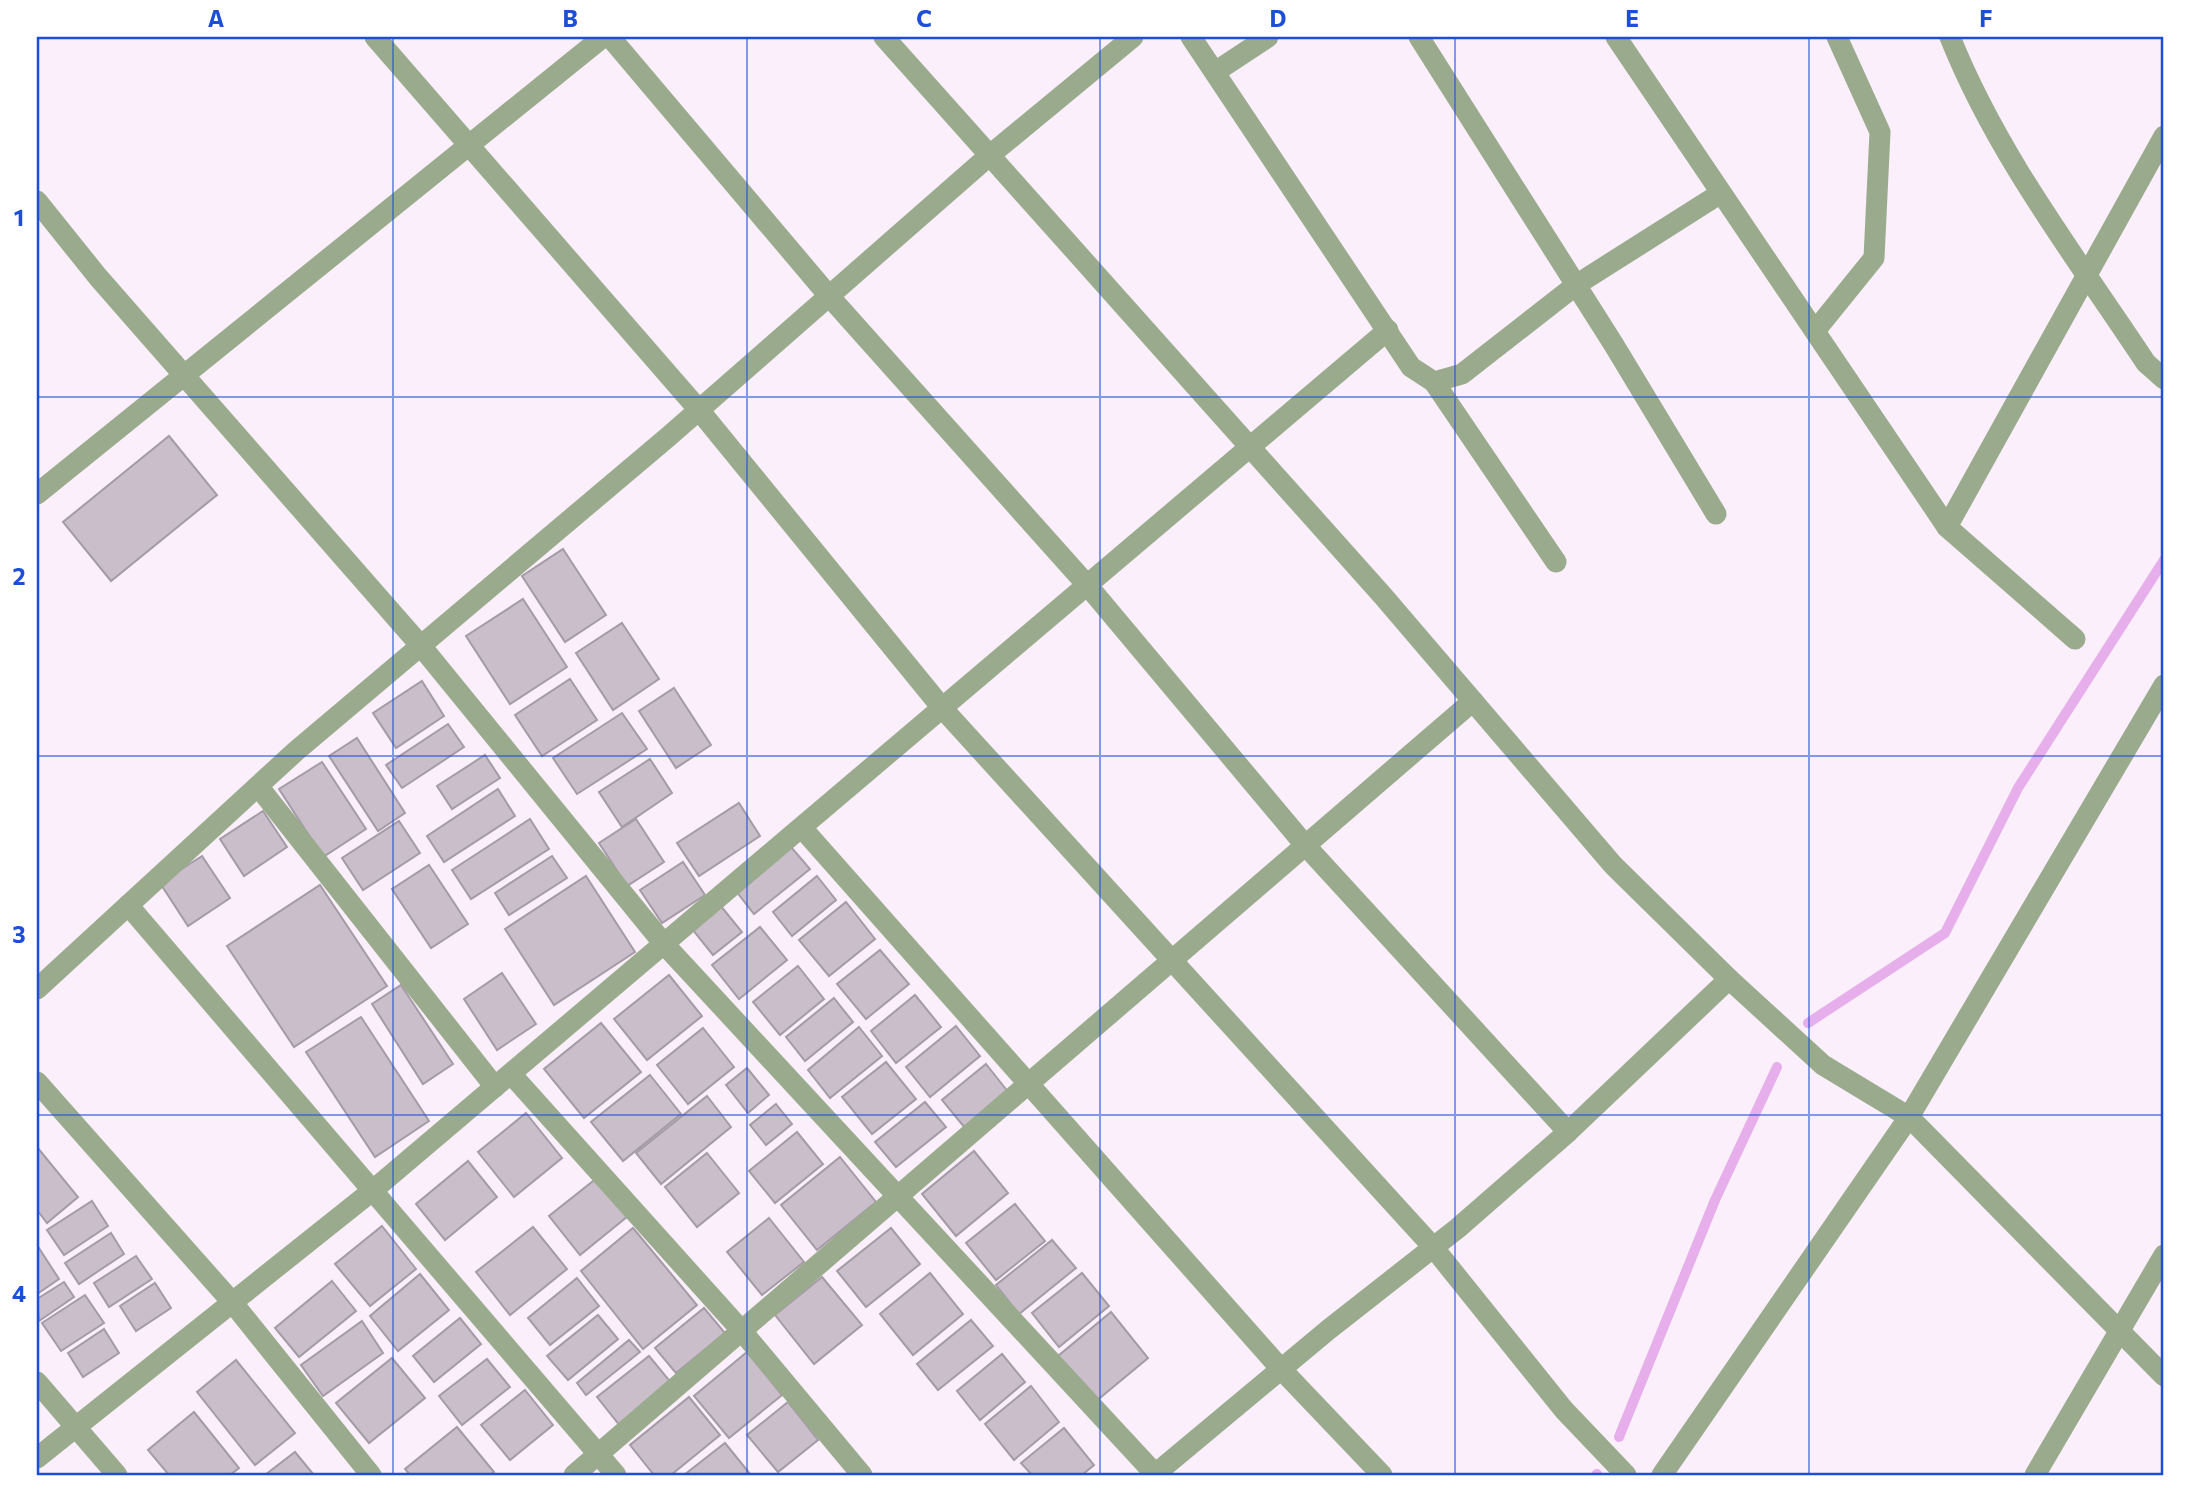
<svg xmlns="http://www.w3.org/2000/svg" width="2201" height="1512" viewBox="0 0 2201 1512" font-family="Commissioner,sans-serif">
	<rect width="100%" height="100%" fill="#faeffa"/>
	<g fill="none" stroke-linecap="round" stroke-linejoin="round">
		<g stroke="#e6aeea" stroke-width="10">
			<polyline points="1808,1023 1945,933 2018,788 2164,560"/>
			<polyline points="1619,1437 1715,1200 1777,1067"/>
			<polyline points="1596,1475 1597,1474"/>
		</g>
	</g>
	<g fill="#c9bec9" stroke="#a59ba6" stroke-width="2">
		<polygon points="169,436 217,495 111,581 63,522"/>
		<polygon points="563,549 606,615 565,642 522,576"/>
		<polygon points="523,599 567,667 510,704 466,636"/>
		<polygon points="622,623 659,679 613,710 576,653"/>
		<polygon points="570,679 597,720 542,756 515,715"/>
		<polygon points="422,681 444,716 396,748 373,713"/>
		<polygon points="674,688 711,745 676,768 639,711"/>
		<polygon points="622,713 647,749 577,794 553,758"/>
		<polygon points="448,724 464,747 402,788 386,765"/>
		<polygon points="357,738 405,813 378,831 329,756"/>
		<polygon points="485,755 500,778 452,809 437,786"/>
		<polygon points="650,759 672,793 622,827 599,792"/>
		<polygon points="322,762 366,829 323,857 279,789"/>
		<polygon points="498,789 515,816 444,862 427,836"/>
		<polygon points="739,803 760,836 699,876 677,843"/>
		<polygon points="263,811 287,847 244,876 220,839"/>
		<polygon points="530,819 549,849 471,899 452,870"/>
		<polygon points="636,819 664,862 627,886 599,843"/>
		<polygon points="399,821 420,853 363,890 342,858"/>
		<polygon points="791,847 810,869 754,914 736,891"/>
		<polygon points="202,856 230,898 188,926 160,883"/>
		<polygon points="552,856 567,878 509,915 495,893"/>
		<polygon points="683,862 705,895 662,923 640,890"/>
		<polygon points="429,865 468,924 431,948 392,889"/>
		<polygon points="586,876 635,952 554,1005 505,929"/>
		<polygon points="817,876 836,900 792,936 773,912"/>
		<polygon points="320,885 387,986 294,1047 227,946"/>
		<polygon points="846,902 875,939 829,976 799,940"/>
		<polygon points="720,905 742,932 713,955 692,929"/>
		<polygon points="760,927 787,960 739,999 712,965"/>
		<polygon points="880,950 909,984 866,1019 837,984"/>
		<polygon points="798,966 824,999 780,1035 753,1002"/>
		<polygon points="502,973 536,1024 497,1050 464,999"/>
		<polygon points="669,975 702,1016 647,1060 614,1019"/>
		<polygon points="401,985 453,1064 423,1084 372,1004"/>
		<polygon points="915,995 941,1027 896,1063 871,1031"/>
		<polygon points="834,998 853,1022 805,1061 786,1037"/>
		<polygon points="361,1017 429,1121 375,1157 306,1052"/>
		<polygon points="601,1023 641,1072 584,1118 544,1069"/>
		<polygon points="956,1026 980,1056 930,1097 906,1067"/>
		<polygon points="859,1027 882,1056 830,1098 808,1070"/>
		<polygon points="703,1028 734,1067 688,1104 657,1065"/>
		<polygon points="886,1062 916,1099 872,1134 842,1097"/>
		<polygon points="986,1064 1009,1093 965,1128 942,1100"/>
		<polygon points="747,1068 769,1095 748,1113 726,1085"/>
		<polygon points="650,1075 681,1114 623,1161 591,1122"/>
		<polygon points="707,1096 731,1127 661,1184 636,1153"/>
		<polygon points="925,1102 946,1127 896,1167 875,1142"/>
		<polygon points="776,1104 792,1124 766,1145 750,1125"/>
		<polygon points="526,1113 562,1158 514,1197 478,1152"/>
		<polygon points="797,1132 823,1164 775,1203 749,1171"/>
		<polygon points="37,1147 78,1197 47,1223 37,1210"/>
		<polygon points="974,1151 1008,1193 956,1236 922,1194"/>
		<polygon points="707,1153 739,1193 697,1227 665,1187"/>
		<polygon points="840,1157 876,1202 817,1250 781,1205"/>
		<polygon points="468,1161 497,1197 445,1240 416,1204"/>
		<polygon points="597,1178 628,1216 580,1255 549,1216"/>
		<polygon points="92,1201 108,1226 64,1255 47,1230"/>
		<polygon points="1015,1204 1045,1241 996,1280 966,1243"/>
		<polygon points="769,1218 804,1262 762,1295 727,1252"/>
		<polygon points="382,1226 416,1269 370,1306 335,1264"/>
		<polygon points="533,1227 567,1269 510,1315 476,1272"/>
		<polygon points="633,1228 697,1305 643,1349 581,1271"/>
		<polygon points="891,1228 920,1264 866,1307 837,1271"/>
		<polygon points="111,1233 124,1254 79,1284 65,1263"/>
		<polygon points="1052,1240 1076,1268 1019,1314 996,1285"/>
		<polygon points="37,1245 59,1279 37,1294"/>
		<polygon points="136,1256 152,1279 109,1307 94,1283"/>
		<polygon points="930,1273 963,1314 913,1355 880,1314"/>
		<polygon points="1082,1273 1109,1306 1059,1347 1032,1313"/>
		<polygon points="420,1274 449,1310 398,1351 370,1316"/>
		<polygon points="822,1277 862,1325 814,1364 775,1315"/>
		<polygon points="577,1278 599,1306 550,1345 528,1318"/>
		<polygon points="332,1281 356,1311 299,1357 275,1328"/>
		<polygon points="64,1282 74,1297 39,1321 37,1299"/>
		<polygon points="155,1283 171,1308 136,1331 120,1306"/>
		<polygon points="85,1295 104,1323 61,1351 42,1323"/>
		<polygon points="704,1308 725,1333 676,1373 655,1348"/>
		<polygon points="1111,1312 1148,1358 1095,1402 1058,1356"/>
		<polygon points="598,1315 618,1339 568,1380 547,1356"/>
		<polygon points="460,1318 481,1344 434,1382 413,1356"/>
		<polygon points="971,1320 993,1346 938,1390 917,1364"/>
		<polygon points="362,1321 383,1353 323,1396 301,1365"/>
		<polygon points="104,1329 119,1353 83,1377 68,1353"/>
		<polygon points="629,1340 640,1352 586,1395 577,1383"/>
		<polygon points="747,1352 782,1395 729,1438 694,1396"/>
		<polygon points="1002,1354 1025,1382 980,1420 957,1391"/>
		<polygon points="649,1356 673,1385 621,1427 597,1397"/>
		<polygon points="392,1358 425,1398 369,1443 336,1403"/>
		<polygon points="487,1359 510,1387 462,1425 439,1396"/>
		<polygon points="236,1360 295,1433 255,1465 197,1392"/>
		<polygon points="1031,1386 1059,1422 1014,1460 985,1424"/>
		<polygon points="525,1390 553,1425 510,1460 481,1425"/>
		<polygon points="689,1397 720,1435 671,1475 654,1475 630,1445"/>
		<polygon points="788,1402 818,1440 778,1472 747,1435"/>
		<polygon points="194,1412 239,1468 230,1475 169,1475 148,1450"/>
		<polygon points="457,1427 494,1472 489,1475 410,1475 405,1469"/>
		<polygon points="1064,1428 1094,1465 1082,1475 1032,1475 1021,1463"/>
		<polygon points="725,1443 751,1475 684,1475"/>
		<polygon points="295,1452 314,1475 265,1475"/>
	</g>
	<g fill="none" stroke-linecap="round" stroke-linejoin="round">
		<g stroke="#9aab8d" stroke-width="21">
			<polyline points="375,37 699,410 943,709 1433,1247 1564,1410 1626,1475"/>
			<polyline points="610,37 829,296 1088,586 1305,845 1568,1132"/>
			<polyline points="884,37 1383,596 1613,865 1729,979 1823,1065 1909,1117 2164,1376"/>
			<polyline points="1191,37 1411,367 1434,382 1462,374 1576,285 1721,193"/>
			<polyline points="1419,37 1614,345 1716,514"/>
			<polyline points="1616,37 1947,527 2075,639"/>
			<path d="M 1950,37 C 1997,155 2076,257 2146,363 L 2164,379"/>
			<polyline points="1215,72 1268,37"/>
			<polyline points="37,201 98,277 421,646 664,944 1156,1475"/>
			<polyline points="1815,331 1874,258 1880,132 1837,37"/>
			<polyline points="1434,382 1556,562"/>
			<polyline points="37,494 603,37"/>
			<polyline points="1947,527 2164,136"/>
			<polyline points="258,786 495,1087"/>
			<polyline points="802,828 1281,1369 1382,1475"/>
			<polyline points="128,905 616,1475"/>
			<polyline points="37,989 296,751 668,437 990,155 1133,37"/>
			<polyline points="511,1074 741,1330 862,1475"/>
			<polyline points="37,1082 232,1302 371,1475"/>
			<polyline points="37,1382 117,1475"/>
			<polyline points="37,1458 372,1191 1388,330"/>
			<polyline points="574,1475 1473,701"/>
			<polyline points="1154,1475 1328,1330 1458,1228 1568,1132 1729,979"/>
			<polyline points="1662,1475 1909,1117 2164,685"/>
			<polyline points="2035,1475 2164,1255"/>
		</g>
	</g>
	<path fill="none" stroke="#1d4ed8" stroke-width="2" stroke-opacity="0.55" d="M 393,37 L 393,1475M 747,37 L 747,1475M 1100,37 L 1100,1475M 1455,37 L 1455,1475M 1809,37 L 1809,1475M 37,397 L 2164,397M 37,756 L 2164,756M 37,1115 L 2164,1115"/>
	<rect width="2201" height="1512" fill="none" stroke="#ffffff" stroke-width="77"/>
	<rect x="38" y="38" width="2124" height="1436" fill="none" stroke="#1d4ed8" stroke-width="2.5"/>
	<g font-size="23" text-anchor="middle" font-weight="bold" fill="#1d4ed8">
		<text x="216" y="27">A</text>
		<text x="570" y="27">B</text>
		<text x="924" y="27">C</text>
		<text x="1278" y="27">D</text>
		<text x="1632" y="27">E</text>
		<text x="1986" y="27">F</text>
		<text x="19" y="226">1</text>
		<text x="19" y="585">2</text>
		<text x="19" y="943">3</text>
		<text x="19" y="1302">4</text>
	</g>
</svg>
